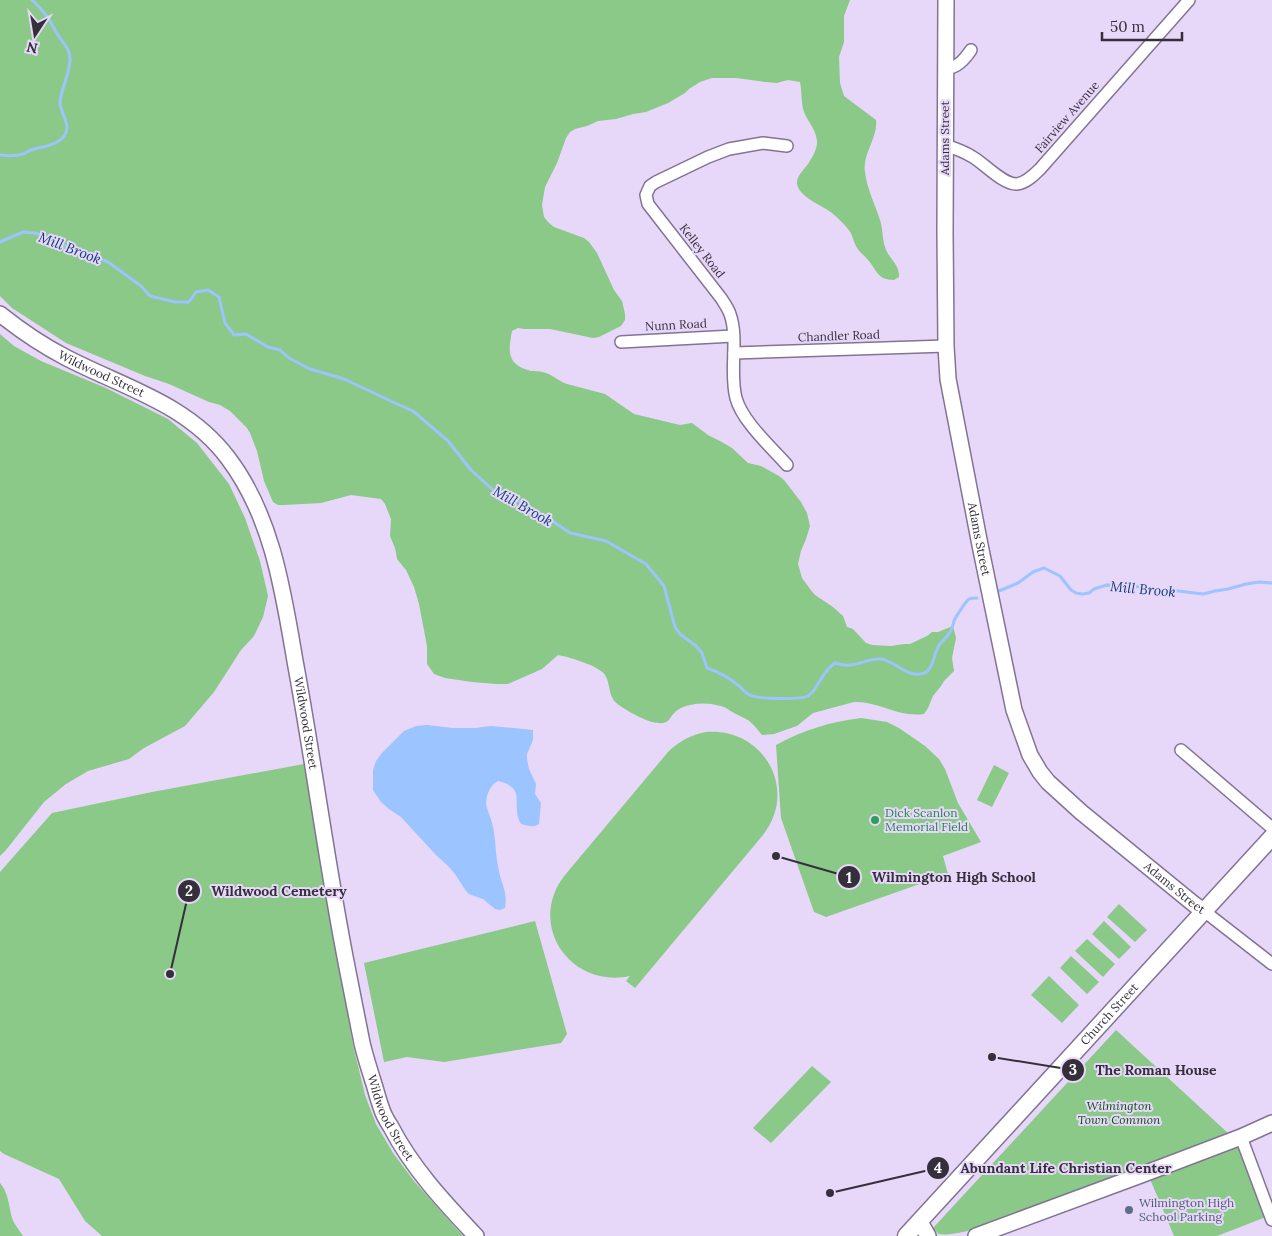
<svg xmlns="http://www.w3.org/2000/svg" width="1272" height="1236" viewBox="0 0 1272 1236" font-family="Lora,serif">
	<rect width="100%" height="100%" fill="#e7d7f9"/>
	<g fill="#8ac988">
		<path d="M 0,0 L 850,0 L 844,16 L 844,42 L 839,57 L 840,83 L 844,96 L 876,120 C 878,138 862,154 865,172 C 867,189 875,204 880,220 C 883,229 882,238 885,247 C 888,258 900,264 899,277 L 894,280 C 890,280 886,279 883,278 C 876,274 873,265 868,260 C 864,255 859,252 856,246 C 853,240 852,233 848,229 C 844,224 837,217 832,213 C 822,205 800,198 797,184 C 796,176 804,170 808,164 C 812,158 816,151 817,144 C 818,132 808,122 804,112 C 801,103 802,92 800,82 L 788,80 L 777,83 L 765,82 L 736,78 L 712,78 L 700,82 L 689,89 L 685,93 L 668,103 L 646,112 L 633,114 L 616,119 L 598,121 L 587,126 L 575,129 L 570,132 L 566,138 L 557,163 L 545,187 L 542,205 L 544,217 L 549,223 L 554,227 L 584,238 L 589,242 L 597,253 L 614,290 L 622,301 L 625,314 L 625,320 L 621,326 L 599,337 L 593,338 L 550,329 L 524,329 L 518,328 L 512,331 C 508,352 507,365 531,371 C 534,371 539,371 542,372 C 551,373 558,381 567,384 L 605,394 L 634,414 L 680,425 L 692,423 L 708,435 L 720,441 L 732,448 L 748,463 L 761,466 L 779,476 L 784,480 L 801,502 L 807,513 L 810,526 L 806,539 L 801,551 L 798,564 L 802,578 L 810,589 L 815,595 L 833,607 L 843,616 L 847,627 L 853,629 L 866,643 L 872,645 L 891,646 L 904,644 L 910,644 L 927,636 L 932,632 L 938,632 L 953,626 L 956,638 L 952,658 L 954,671 L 944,681 L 941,686 L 933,696 L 928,708 L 924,714 C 899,718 879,701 854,702 L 813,713 L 797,726 L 791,728 L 774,734 L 762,735 C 758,730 752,722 746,719 C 743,717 739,716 736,714 C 732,712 729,710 726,708 C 713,702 693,702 681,708 C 667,715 673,727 652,722 C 644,720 616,706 613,699 C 608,690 610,677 601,671 C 592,664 569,657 558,655 L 542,669 L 508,684 L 496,684 L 472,682 L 445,678 L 434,674 L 427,664 L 427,646 L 419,604 L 414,587 L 406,570 L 397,559 L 396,553 L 395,548 L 390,536 L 391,519 L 385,504 L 381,499 L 351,495 L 321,503 L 284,505 L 278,505 L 273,502 L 264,481 L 257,451 L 250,433 L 247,428 L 230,411 L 220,405 L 209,402 L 169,384 L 145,376 L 66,343 L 12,308 L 0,296 Z"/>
		<polygon points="0,334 14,346 41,361 106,388 168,419 197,443 229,484 245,518 260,561 268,596 263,617 254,636 241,650 214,692 185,726 144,748 129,759 88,771 66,784 44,802 6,850 0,856"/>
		<path d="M 861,718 L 887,722 L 899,728 L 925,746 L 939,759 L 945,769 L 958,803 L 981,842 L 943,856 L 948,874 L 826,917 L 814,912 L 781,818 L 776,745 C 803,730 830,722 861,718 Z"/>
		<path d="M 706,732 C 763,727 799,789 763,835 L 635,988 L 626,981 L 630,976 C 570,989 526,924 565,875 L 668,752 C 679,741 691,735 706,732 Z"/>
		<polygon points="304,764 353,1045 365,1095 376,1124 393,1153 414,1181 463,1236 102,1236 85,1221 59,1179 4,1154 0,1151 0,872 52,813 152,792"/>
		<polygon points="994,765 1009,773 992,807 977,800"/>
		<polygon points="1119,904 1147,930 1135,942 1107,917"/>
		<polygon points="535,921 567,1034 561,1043 444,1062 407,1057 384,1062 364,963"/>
		<polygon points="1104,921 1131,947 1119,959 1092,934"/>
		<polygon points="1087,939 1115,964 1103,977 1075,951"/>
		<polygon points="1071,956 1099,982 1087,994 1060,968"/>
		<polygon points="1049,976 1079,1005 1062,1023 1031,995"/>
		<path d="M 1116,1030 L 1229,1134 L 985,1226 C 974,1230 949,1236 939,1234 C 937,1233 935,1230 933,1228 Z"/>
		<polygon points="812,1066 831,1082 771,1143 753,1128"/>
		<polygon points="1238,1143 1266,1217 1217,1236 1174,1236 1150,1179"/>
		<path d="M 0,1183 C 8,1192 9,1206 12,1218 C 14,1224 19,1230 23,1236 L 0,1236 Z"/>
	</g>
	<path fill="#9cc4fe" d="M 427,725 L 453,728 L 475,728 L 491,726 L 533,730 L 533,740 L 527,754 L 527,759 L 529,769 L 536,784 L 535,794 L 541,803 L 539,824 C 533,828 528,826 521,824 C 510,805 528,788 498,781 C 490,785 486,795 486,804 C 487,811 491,817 492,823 C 496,837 495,852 498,866 C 500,882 508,891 505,908 L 500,910 L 495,909 L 483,899 L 469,894 L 466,891 L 455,874 L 448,866 L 436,855 L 401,817 L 389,809 L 381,802 L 373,790 L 373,770 L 376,761 L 382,753 L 404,731 L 416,726 Z"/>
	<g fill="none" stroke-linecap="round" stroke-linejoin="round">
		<g stroke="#9cc4fe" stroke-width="3">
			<path d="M 0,155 C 7,156 16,156 23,154 C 27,152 30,150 34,149 C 45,146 66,144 67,128 C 67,119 60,111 60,102 C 61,90 69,75 70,61 C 71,47 60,41 55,30 C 49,18 42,9 32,0"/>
			<path d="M 0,242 L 23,232 L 35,233 L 49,238 L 71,249 L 82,252 L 108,262 L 141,286 L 150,296 L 175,302 L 189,302 L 196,292 L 208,290 L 219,297 L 225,323 L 234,335 L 246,334 L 268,347 L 280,350 L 289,358 L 310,369 L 344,379 L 395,403 L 413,411 L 448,441 L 471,470 L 493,490 L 517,500 L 548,518 L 570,533 L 606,541 L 646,564 L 664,586 L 675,627 L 680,634 L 696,646 L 702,653 L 707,668 C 719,672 728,677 738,685 C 742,688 745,693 750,695 C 757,699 800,700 808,696 C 818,690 821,672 835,663 C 855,670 864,658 881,659 C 895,661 905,676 920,674 C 933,673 933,657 938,647 C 941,641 947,638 950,632 C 952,629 953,625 954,621 C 955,618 966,601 969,599 C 971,598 974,598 977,598"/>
			<polyline points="999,591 1018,583 1033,572 1044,568 1060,576 1071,590 1076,593 1082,594 1089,593 1094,589 1107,585 1144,587 1164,590 1170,590 1203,594 1215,591 1228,589 1246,584 1259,582 1272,583"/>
		</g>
		<g stroke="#827493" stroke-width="14">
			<g id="minor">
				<path d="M 946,69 C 958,67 964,60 971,50"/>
				<path d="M 945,145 C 954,148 963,151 971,156 C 983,162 1003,185 1017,184 C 1026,183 1034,175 1040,169 L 1189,0"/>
				<polyline points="621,342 733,336"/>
				<polyline points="734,353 946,346"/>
				<path d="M 787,465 C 771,447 742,421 736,398 C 729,372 739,339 730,314 C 728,308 724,303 721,298 L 648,204 L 646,195 L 650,186 L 656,182 L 708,157 L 729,149 L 763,143 L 787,146"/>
				<polyline points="1181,750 1272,828"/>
				<polyline points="1204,911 1272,964"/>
				<polyline points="1241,1137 1272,1220"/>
			</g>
		</g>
		<g stroke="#827493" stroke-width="18">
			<g id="tertiary">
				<path id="s1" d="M 946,0 L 945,232 L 946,346 L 948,379 L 980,545 L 1014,710 L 1030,755 L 1040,772 L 1048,782 L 1081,812 L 1195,905 L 1204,911"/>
				<path id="s2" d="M 0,314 C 20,330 42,345 65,357 C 122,387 187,403 228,458 C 272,516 283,590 295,661 C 314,763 327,866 347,967 C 352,993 357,1018 362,1043 C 365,1056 369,1068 373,1081 C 376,1090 378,1099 381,1107 C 383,1114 387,1121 391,1127 C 412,1168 445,1203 476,1236"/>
				<polyline points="920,1222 928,1236"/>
				<polyline points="976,1236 1141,1175 1241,1137 1272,1123"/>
			</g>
		</g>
		<g stroke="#827493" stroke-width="19">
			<g id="secondary">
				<path id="s3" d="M 906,1236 L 1272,837"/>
			</g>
		</g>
		<use href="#minor" stroke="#fff" stroke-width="11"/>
		<use href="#tertiary" stroke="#fff" stroke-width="15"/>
		<use href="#secondary" stroke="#fff" stroke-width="16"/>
	</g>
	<circle fill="#2e9e5b" stroke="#e7d7f9" stroke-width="2" cx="875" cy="820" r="5"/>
	<circle fill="#5c6f8a" stroke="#e7d7f9" stroke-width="2" cx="1129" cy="1210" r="5"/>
	<g text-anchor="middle" stroke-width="4" stroke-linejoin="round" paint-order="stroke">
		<g font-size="12" fill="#352f3c" stroke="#e7d7f9">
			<text transform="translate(1067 117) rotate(-49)" y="4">Fairview Avenue</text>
			<text transform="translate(945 138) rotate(-90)" y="4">Adams Street</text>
			<text transform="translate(702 251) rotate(52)" y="4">Kelley Road</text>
			<text transform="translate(676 325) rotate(-3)" y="4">Nunn Road</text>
			<text transform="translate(839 336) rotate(-2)" y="4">Chandler Road</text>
			<text dy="4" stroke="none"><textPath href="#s2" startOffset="118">Wildwood Street</textPath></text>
			<text dy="4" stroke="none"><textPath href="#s1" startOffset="542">Adams Street</textPath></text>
			<text dy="4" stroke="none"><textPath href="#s2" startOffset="551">Wildwood Street</textPath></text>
			<text dy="4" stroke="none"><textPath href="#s1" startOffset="962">Adams Street</textPath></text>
			<text dy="4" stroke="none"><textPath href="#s3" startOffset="301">Church Street</textPath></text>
			<text dy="4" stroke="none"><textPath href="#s2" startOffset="956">Wildwood Street</textPath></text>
		</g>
		<g font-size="12" fill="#27864d" stroke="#e7d7f9" text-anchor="start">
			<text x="885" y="817">Dick Scanlon<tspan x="885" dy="14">Memorial Field</tspan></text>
		</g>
		<g font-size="12" font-style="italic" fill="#08500f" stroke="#e7d7f9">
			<text x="1119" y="1110">Wilmington<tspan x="1119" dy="14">Town Common</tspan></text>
		</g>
		<g font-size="12" fill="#4e5e75" stroke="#e7d7f9" text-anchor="start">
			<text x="1139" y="1207">Wilmington High<tspan x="1139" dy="14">School Parking</tspan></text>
		</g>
		<g font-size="14" font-style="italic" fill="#0f3d7c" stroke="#e7d7f9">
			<text transform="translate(70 248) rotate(21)" y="5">Mill Brook</text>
			<text transform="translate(523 506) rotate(30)" y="5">Mill Brook</text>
			<text transform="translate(1143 589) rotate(5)" y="5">Mill Brook</text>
		</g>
	</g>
	<path fill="none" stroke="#352f3c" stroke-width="2" d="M776 856L849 877M170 974L189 891M992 1057L1073 1070M830 1193L938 1168"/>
	<g fill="#352f3c" stroke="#e7d7f9" stroke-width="2">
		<circle cx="776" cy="856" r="5"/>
		<circle cx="170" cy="974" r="5"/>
		<circle cx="992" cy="1057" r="5"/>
		<circle cx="830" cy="1193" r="5"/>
		<circle cx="849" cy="877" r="12"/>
		<circle cx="189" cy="891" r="12"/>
		<circle cx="1073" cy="1070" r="12"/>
		<circle cx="938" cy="1168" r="12"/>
	</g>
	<g font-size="15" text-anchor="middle" font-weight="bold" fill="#fff">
		<text x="849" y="883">1</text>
		<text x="189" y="896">2</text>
		<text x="1073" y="1075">3</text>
		<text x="938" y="1173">4</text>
	</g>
	<g font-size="14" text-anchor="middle" font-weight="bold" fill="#352f3c" stroke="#e7d7f9" stroke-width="4" stroke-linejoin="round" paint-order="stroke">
		<text x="954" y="882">Wilmington High School</text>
		<text x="279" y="896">Wildwood Cemetery</text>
		<text x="1156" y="1075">The Roman House</text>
		<text x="1066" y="1173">Abundant Life Christian Center</text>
	</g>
	<g transform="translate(35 35) rotate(192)" stroke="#e7d7f9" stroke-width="4" paint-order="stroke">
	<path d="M0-4L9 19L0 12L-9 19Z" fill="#352f3c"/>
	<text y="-8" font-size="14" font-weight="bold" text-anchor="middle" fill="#352f3c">N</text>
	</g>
	<path d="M1102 32v8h80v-8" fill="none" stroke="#352f3c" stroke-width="2.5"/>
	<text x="1110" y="32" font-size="15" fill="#352f3c" stroke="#e7d7f9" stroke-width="4" paint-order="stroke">50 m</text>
</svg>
